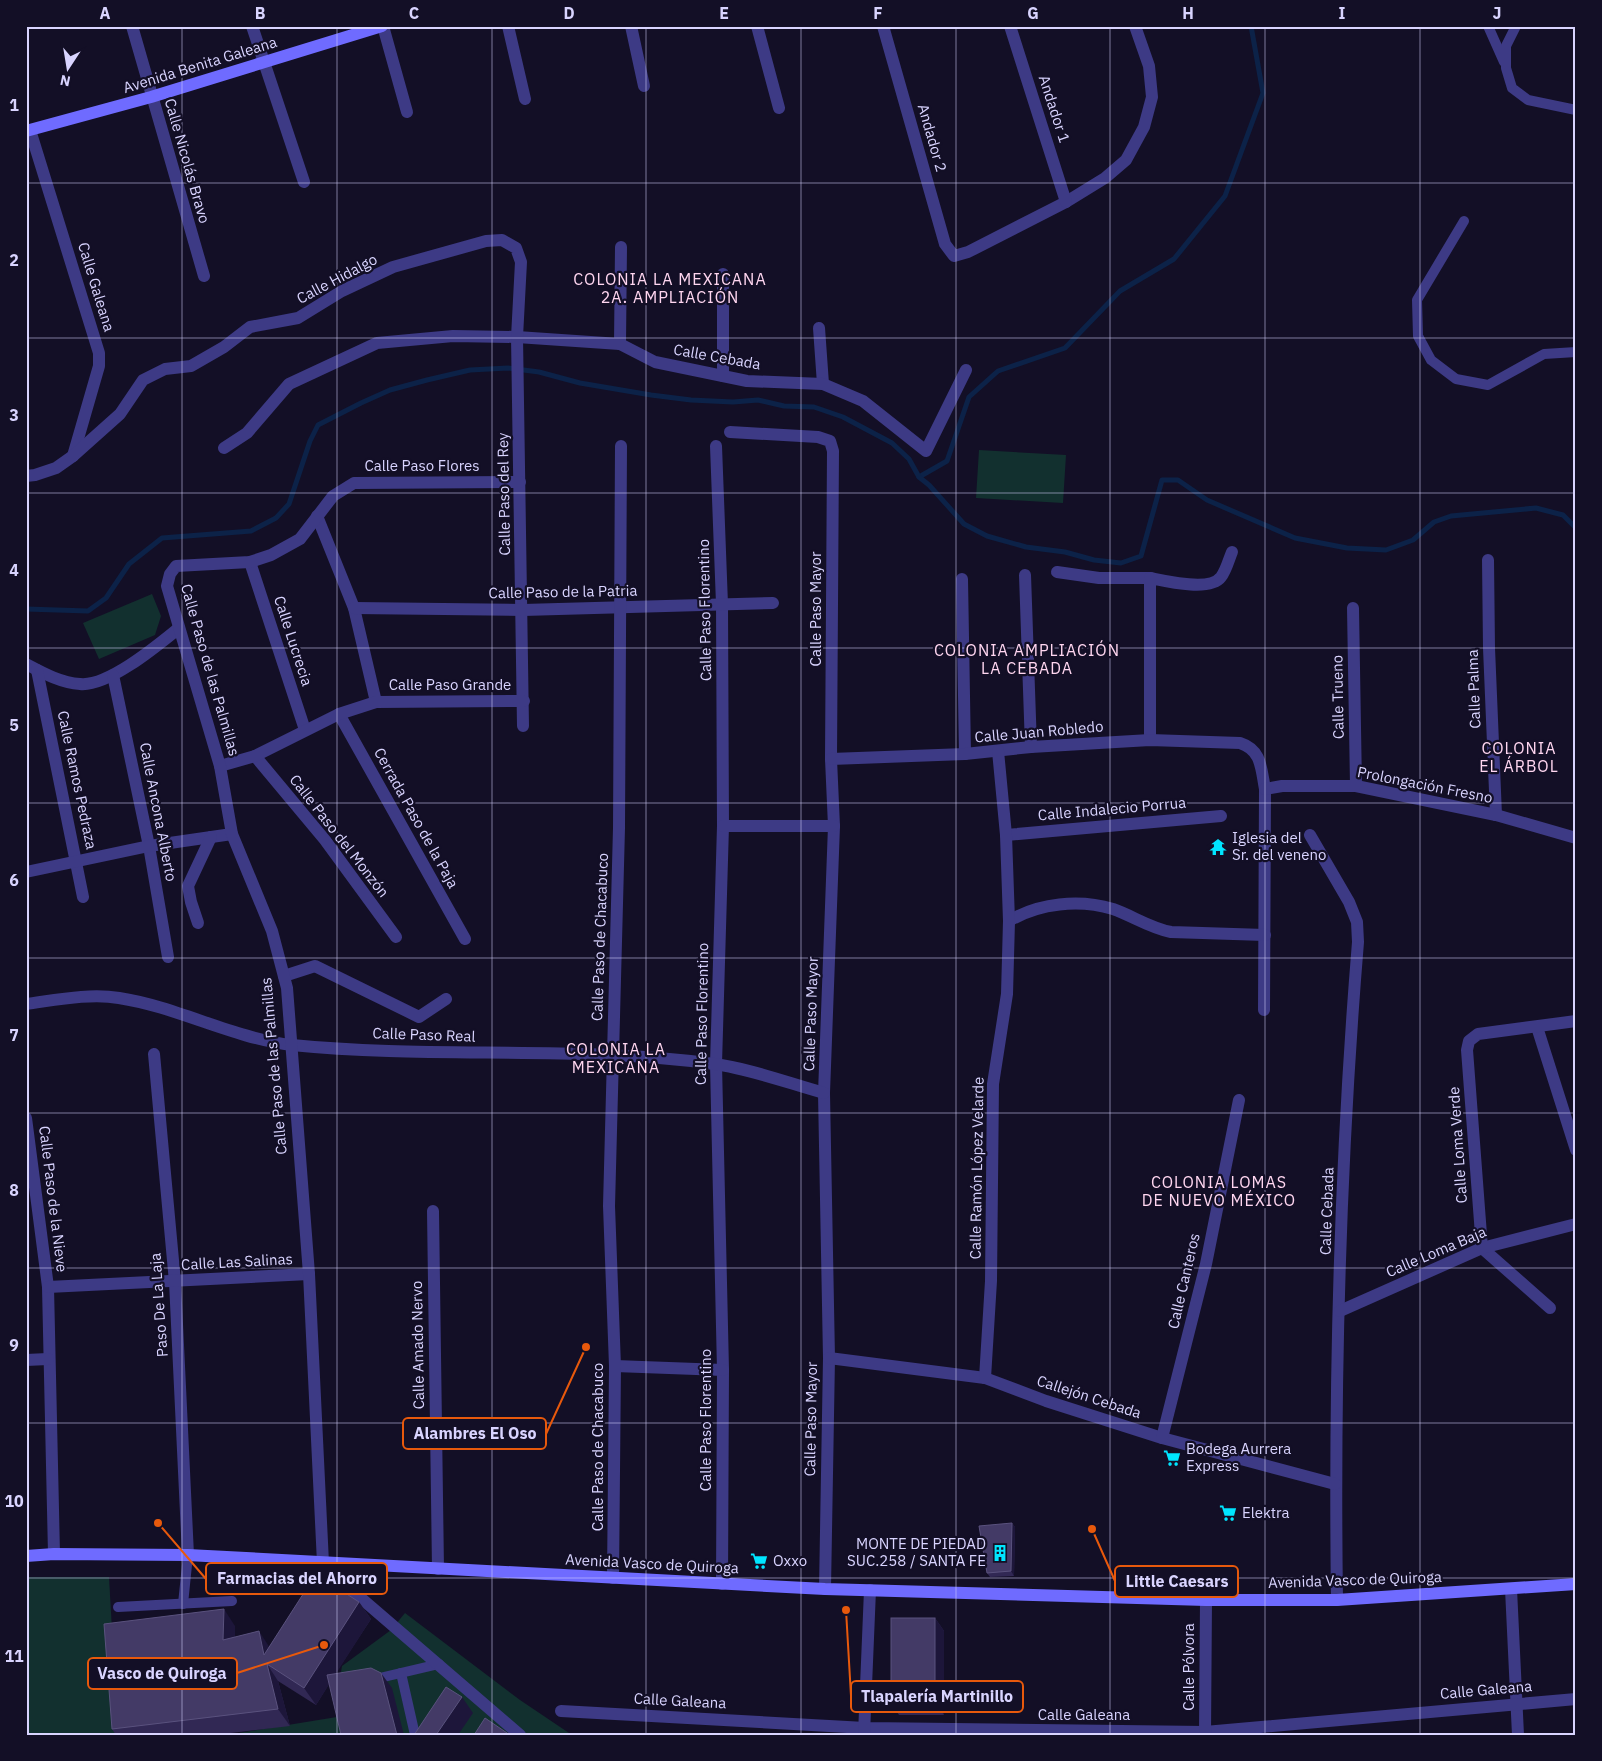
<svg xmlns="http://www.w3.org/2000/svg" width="1602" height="1761" viewBox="0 0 1602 1761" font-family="'IBM Plex Sans',sans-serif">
	<rect width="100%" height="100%" fill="#130f26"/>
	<g fill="#12302f">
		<polygon points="979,450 1066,455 1063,503 976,498"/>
		<polygon points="152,594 161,616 155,635 99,659 83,623"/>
		<polygon points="26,1577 109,1577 118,1735 26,1735"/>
		<polygon points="405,1613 520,1700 572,1735 226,1735 343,1716 338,1691 342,1666 391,1630"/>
	</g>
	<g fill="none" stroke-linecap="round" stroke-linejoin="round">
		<g stroke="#0c2248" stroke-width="5">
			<polyline points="919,477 947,461 969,397 998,371 1065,348 1120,291 1174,259 1225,196 1263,93 1251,26"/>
			<polyline points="26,609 88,611 106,598 129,564 162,538 251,531 276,518 289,504 310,441 318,425 361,403 390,390 427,380 470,370 508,368 539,372 580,383 651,395 691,400 733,402 758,400 784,406 814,407 843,417 892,443 909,459 919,477 929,485 964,524 987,536 1026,547 1065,552 1094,560 1121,563 1141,556 1162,480 1178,480 1207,500 1295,538 1347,548 1386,550 1413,540 1434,522 1451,516 1536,508 1563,515 1576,528"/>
		</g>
		<g stroke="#3d3a85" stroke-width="10">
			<polyline points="1488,26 1504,62"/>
			<polyline points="1516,26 1506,46 1506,68 1512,88 1528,100 1576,110"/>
			<polyline points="1464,221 1417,300 1418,336 1431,360 1456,379 1488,385 1544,354 1576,352"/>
			<polyline points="183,1604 188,1555"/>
			<polyline points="118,1607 232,1601"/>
			<polyline points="401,1673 415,1735"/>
			<polyline points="371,1680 439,1664"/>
		</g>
		<g stroke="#3d3a85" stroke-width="12">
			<polyline points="132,26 204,276"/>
			<polyline points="252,26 304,182"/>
			<polyline points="383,26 407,112"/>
			<polyline points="508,26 525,99"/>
			<polyline points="631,26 644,86"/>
			<polyline points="757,26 779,108"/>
			<polyline points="883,26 945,244 954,256 968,252 1066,202 1105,178 1126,160 1144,127 1152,97 1149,66 1135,26"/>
			<polyline points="1010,26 1066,202"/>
			<polyline points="30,130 99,353 99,366 73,456"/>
			<polyline points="723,274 723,376"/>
			<polyline points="819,328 823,384"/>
			<polyline points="620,344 621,247"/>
			<polyline points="730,432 818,437 830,441 833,451 831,759 834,826 824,1093 829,1358 825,1589"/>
			<polyline points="716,446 722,604 723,826 716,1064 723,1370 722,1584"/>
			<polyline points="224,448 247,433 289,384 377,343 453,336 517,337 620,344 655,362 747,381 823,384 863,401 926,451 966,370"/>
			<polyline points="26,476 35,475 56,468 73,456 120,414 143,380 165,369 191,366 224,347 250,327 298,318 342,291 393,267 486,241 502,240 516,248 521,262 517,337 523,726"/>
			<polyline points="317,516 354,608 376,702"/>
			<polyline points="1488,560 1489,648 1496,815"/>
			<polyline points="250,562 305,730"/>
			<polyline points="1057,572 1099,578 1150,578"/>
			<polyline points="1025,575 1031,747"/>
			<polyline points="962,579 965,754"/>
			<polyline points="354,608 523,610 773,603"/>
			<polyline points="1353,608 1356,786"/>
			<path d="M 26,664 C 43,673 61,683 80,684 C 108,687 158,645 179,628"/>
			<polyline points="37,670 83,897"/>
			<polyline points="113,675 149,846 168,957"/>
			<polyline points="339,714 465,939"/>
			<path d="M 1150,740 L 1150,578 C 1165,581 1210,592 1221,577 C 1226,571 1229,559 1232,552"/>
			<polyline points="255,756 325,840 396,937"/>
			<path d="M 831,759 L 965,754 L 1031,747 L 1150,740 L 1240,743 C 1262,750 1261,769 1265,789 L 1264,1010"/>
			<polyline points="220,766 255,756 339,714 376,702 524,701"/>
			<polyline points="1265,789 1282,786 1356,786 1496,815 1576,838"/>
			<polyline points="723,826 834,826"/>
			<polyline points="1006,835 1221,816"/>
			<path d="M 1310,835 L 1349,902 L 1357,922 L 1358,942 C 1340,1161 1334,1381 1337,1600"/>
			<polyline points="26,872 149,846 232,834"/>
			<path d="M 1009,921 C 1039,903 1079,899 1113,909 C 1133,916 1150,928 1171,932 L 1265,935"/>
			<polyline points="198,923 191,902 188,886 211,837"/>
			<polyline points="284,976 315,966 419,1017 446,999"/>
			<path d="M 26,1004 C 56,1000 90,993 119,998 C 178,1007 232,1038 292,1045 C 432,1059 574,1045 714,1064 C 748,1068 791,1084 824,1093"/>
			<polyline points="1537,1027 1576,1150"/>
			<polyline points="154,1054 175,1282 188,1555"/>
			<polyline points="26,1118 48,1287 54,1554"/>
			<polyline points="433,1211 438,1569"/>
			<polyline points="48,1287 309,1274"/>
			<polyline points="1550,1308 1482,1248 1467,1050 1469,1041 1478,1034 1576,1021"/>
			<polyline points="1340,1311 1482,1248 1576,1224"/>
			<polyline points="829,1358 985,1378 1046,1401 1162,1438 1335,1484"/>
			<polyline points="26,1360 48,1359"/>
			<polyline points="615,1366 723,1370"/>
			<polyline points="985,1378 991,1281 993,1084 1007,994 1009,921 1006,835 998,751"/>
			<polyline points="1162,1438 1206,1264 1239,1100"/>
			<polyline points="613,1578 615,1366 609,1206 619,828 621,446"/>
			<polyline points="1511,1589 1518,1735"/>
			<polyline points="561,1711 865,1728 1205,1732 1576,1699"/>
			<polyline points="864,1734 870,1590"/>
			<polyline points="520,1735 362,1599 323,1563 309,1274 287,988 272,931 232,834 220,766 167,586 170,574 176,566 250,562 271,555 300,539 333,496 354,483 520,482"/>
			<polyline points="1205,1735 1206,1600"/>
		</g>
		<g stroke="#6f6bff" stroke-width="12">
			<polyline points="26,131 151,97 382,26"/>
			<polyline points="26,1556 54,1554 188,1555 825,1589 1206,1600 1337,1600 1576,1584"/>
		</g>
	</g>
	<g fill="#312854">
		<polygon points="1012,1523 1015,1527 1014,1576 990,1577 987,1573"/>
		<polygon points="359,1602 371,1619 335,1674 392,1688 329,1684 316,1705 278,1681 290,1726 214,1735 116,1735 112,1729 235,1626 235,1637 269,1647"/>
		<polygon points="935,1618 944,1631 944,1715 899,1715 891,1702"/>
	</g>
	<g fill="#1d163a">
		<polygon points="1012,1523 1015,1527 1014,1576 1011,1571"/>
		<polygon points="359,1602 371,1619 316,1705 304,1688"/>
		<polygon points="224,1609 235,1626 235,1656 223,1640"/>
		<polygon points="935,1618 944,1631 944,1715 935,1702"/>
		<polygon points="259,1631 270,1648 264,1655"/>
		<polygon points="267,1664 278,1681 290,1726 278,1709"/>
		<polygon points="381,1673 392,1688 404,1735 397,1735"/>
		<polygon points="462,1697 473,1713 458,1735 436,1735"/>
	</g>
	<g fill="#433a66" stroke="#5a527e">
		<polygon points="1574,1274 1576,1274 1576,1305"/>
		<polygon points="1012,1523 1011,1571 987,1573 979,1526"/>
		<polygon points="316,1574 359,1602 304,1688 267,1664 278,1709 112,1729 104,1624 224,1609 223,1640 259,1631 264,1655"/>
		<rect x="891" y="1618" width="44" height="84"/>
		<polygon points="371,1668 381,1673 397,1735 341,1735 327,1675"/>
		<polygon points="446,1687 462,1697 436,1735 414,1735"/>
		<polygon points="485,1718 510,1735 474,1735"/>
	</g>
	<path fill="none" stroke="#d9d4ff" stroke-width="1" stroke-opacity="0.55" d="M 182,26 L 182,1735M 337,26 L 337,1735M 492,26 L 492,1735M 646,26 L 646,1735M 801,26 L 801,1735M 956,26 L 956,1735M 1110,26 L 1110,1735M 1265,26 L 1265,1735M 1420,26 L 1420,1735M 26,183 L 1576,183M 26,338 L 1576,338M 26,493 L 1576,493M 26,648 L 1576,648M 26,803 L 1576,803M 26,958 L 1576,958M 26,1113 L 1576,1113M 26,1268 L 1576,1268M 26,1423 L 1576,1423M 26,1578 L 1576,1578"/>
	<defs>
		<g id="temple-bare" transform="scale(1.35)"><path d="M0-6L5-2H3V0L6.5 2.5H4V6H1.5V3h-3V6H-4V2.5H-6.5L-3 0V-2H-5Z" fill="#00e5ff" stroke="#130f26" stroke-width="2.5" paint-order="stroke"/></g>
		<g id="supermarket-bare" transform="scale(1.35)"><path d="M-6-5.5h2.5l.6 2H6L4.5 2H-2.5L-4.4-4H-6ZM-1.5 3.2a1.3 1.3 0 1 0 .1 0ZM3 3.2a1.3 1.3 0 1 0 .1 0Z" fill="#00e5ff" stroke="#130f26" stroke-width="2.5" paint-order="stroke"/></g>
		<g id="building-bare" transform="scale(1.35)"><path d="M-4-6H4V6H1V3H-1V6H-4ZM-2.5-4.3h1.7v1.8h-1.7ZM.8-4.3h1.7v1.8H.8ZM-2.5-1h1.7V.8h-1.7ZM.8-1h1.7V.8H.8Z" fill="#00e5ff" stroke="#130f26" stroke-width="2.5" paint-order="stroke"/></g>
	</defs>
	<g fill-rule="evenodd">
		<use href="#temple-bare" x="1218" y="847"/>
		<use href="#supermarket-bare" x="1172" y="1458"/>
		<use href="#supermarket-bare" x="1228" y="1513"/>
		<use href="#building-bare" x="1000" y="1553"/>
		<use href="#supermarket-bare" x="759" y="1561"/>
	</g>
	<g text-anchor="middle" stroke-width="4.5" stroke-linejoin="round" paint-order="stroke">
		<g font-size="15" fill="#d9d4ff" stroke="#130f26">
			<text transform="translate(200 65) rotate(-17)" y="5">Avenida Benita Galeana</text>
			<text transform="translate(1054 109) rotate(72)" y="5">Andador 1</text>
			<text transform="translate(932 138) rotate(74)" y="5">Andador 2</text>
			<text transform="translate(187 161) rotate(74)" y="5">Calle Nicolás Bravo</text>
			<text transform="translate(337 279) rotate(-28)" y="5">Calle Hidalgo</text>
			<text transform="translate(96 287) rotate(73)" y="5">Calle Galeana</text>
			<text transform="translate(717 357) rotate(10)" y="5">Calle Cebada</text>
			<text x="422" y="471">Calle Paso Flores</text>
			<text transform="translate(504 494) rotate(-91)" y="5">Calle Paso del Rey</text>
			<text transform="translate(563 592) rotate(-1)" y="5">Calle Paso de la Patria</text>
			<text transform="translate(816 609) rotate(-90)" y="5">Calle Paso Mayor</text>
			<text transform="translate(705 610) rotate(-91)" y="5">Calle Paso Florentino</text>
			<text transform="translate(293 641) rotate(72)" y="5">Calle Lucrecia</text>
			<text transform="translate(210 670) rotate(74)" y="5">Calle Paso de las Palmillas</text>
			<text x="450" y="690">Calle Paso Grande</text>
			<text transform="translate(1474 689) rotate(-92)" y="5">Calle Palma</text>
			<text transform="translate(1338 697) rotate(-91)" y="5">Calle Trueno</text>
			<text transform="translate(1039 732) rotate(-5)" y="5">Calle Juan Robledo</text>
			<text transform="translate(77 780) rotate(78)" y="5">Calle Ramos Pedraza</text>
			<text transform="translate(1425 785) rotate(11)" y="5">Prolongación Fresno</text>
			<text transform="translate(1112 809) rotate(-5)" y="5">Calle Indalecio Porrua</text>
			<text transform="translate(158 812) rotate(79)" y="5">Calle Ancona Alberto</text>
			<text transform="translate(416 818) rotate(61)" y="5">Cerrada Paso de la Paja</text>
			<text transform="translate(339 836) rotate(52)" y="5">Calle Paso del Monzón</text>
			<text transform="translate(600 937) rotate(-88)" y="5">Calle Paso de Chacabuco</text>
			<text transform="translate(702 1014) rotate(-89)" y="5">Calle Paso Florentino</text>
			<text transform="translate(811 1014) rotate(-88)" y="5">Calle Paso Mayor</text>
			<text transform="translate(424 1035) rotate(2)" y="5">Calle Paso Real</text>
			<text transform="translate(274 1066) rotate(-95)" y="5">Calle Paso de las Palmillas</text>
			<text transform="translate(1458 1145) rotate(-94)" y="5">Calle Loma Verde</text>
			<text transform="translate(977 1168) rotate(-89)" y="5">Calle Ramón López Velarde</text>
			<text transform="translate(53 1199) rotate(83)" y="5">Calle Paso de la Nieve</text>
			<text transform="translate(1327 1211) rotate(-88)" y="5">Calle Cebada</text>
			<text transform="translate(1436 1252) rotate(-23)" y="5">Calle Loma Baja</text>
			<text transform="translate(237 1262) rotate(-3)" y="5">Calle Las Salinas</text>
			<text transform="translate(1184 1281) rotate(-77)" y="5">Calle Canteros</text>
			<text transform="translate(159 1305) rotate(-94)" y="5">Paso De La Laja</text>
			<text transform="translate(418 1345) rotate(-91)" y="5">Calle Amado Nervo</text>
			<text transform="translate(1089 1397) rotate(18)" y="5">Callejón Cebada</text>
			<text transform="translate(811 1419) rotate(-89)" y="5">Calle Paso Mayor</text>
			<text transform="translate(706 1420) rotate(-90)" y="5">Calle Paso Florentino</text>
			<text transform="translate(598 1447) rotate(-90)" y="5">Calle Paso de Chacabuco</text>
			<text transform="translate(652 1564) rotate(3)" y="5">Avenida Vasco de Quiroga</text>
			<text transform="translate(1355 1580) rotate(-2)" y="5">Avenida Vasco de Quiroga</text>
			<text transform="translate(1189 1667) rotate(-90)" y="5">Calle Pólvora</text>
			<text transform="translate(1486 1690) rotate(-5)" y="5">Calle Galeana</text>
			<text transform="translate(680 1701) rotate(3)" y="5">Calle Galeana</text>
			<text x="1084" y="1720">Calle Galeana</text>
		</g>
		<g font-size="15" fill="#d9d4ff" stroke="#130f26" text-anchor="start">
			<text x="1232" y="843">Iglesia del<tspan x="1232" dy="17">Sr. del veneno</tspan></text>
			<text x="1186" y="1454">Bodega Aurrera<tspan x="1186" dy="17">Express</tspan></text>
			<text x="1242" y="1518">Elektra</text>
			<text x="986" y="1549" text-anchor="end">MONTE DE PIEDAD<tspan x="986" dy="17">SUC.258 / SANTA FE</tspan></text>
			<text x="773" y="1566">Oxxo</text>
		</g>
		<g font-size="16" letter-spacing="1" fill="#ffd6f0" stroke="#130f26">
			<text x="670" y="285">COLONIA LA MEXICANA<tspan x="670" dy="18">2A. AMPLIACIÓN</tspan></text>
			<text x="1027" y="656">COLONIA AMPLIACIÓN<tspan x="1027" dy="18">LA CEBADA</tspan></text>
			<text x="1519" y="754">COLONIA<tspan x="1519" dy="18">EL ÁRBOL</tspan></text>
			<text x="616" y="1055">COLONIA LA<tspan x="616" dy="18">MEXICANA</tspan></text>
			<text x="1219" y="1188">COLONIA LOMAS<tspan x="1219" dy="18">DE NUEVO MÉXICO</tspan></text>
		</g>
	</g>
	<path fill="none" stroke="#e8590c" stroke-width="2" d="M586 1347L546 1434M158 1523L206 1579M1092 1529L1115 1581M324 1645L237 1673M846 1610L851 1696"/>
	<g fill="#e8590c" stroke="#130f26" stroke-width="2">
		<circle cx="586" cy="1347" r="5"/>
		<circle cx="158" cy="1523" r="5"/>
		<circle cx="1092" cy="1529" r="5"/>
		<circle cx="324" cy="1645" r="5"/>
		<circle cx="846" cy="1610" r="5"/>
	</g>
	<g fill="#130f26" stroke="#e8590c" stroke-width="2">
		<rect x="403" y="1418" width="143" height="31" rx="5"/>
		<rect x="206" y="1563" width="181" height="31" rx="5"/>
		<rect x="1115" y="1566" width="123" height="31" rx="5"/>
		<rect x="88" y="1658" width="149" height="31" rx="5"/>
		<rect x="851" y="1681" width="172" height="31" rx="5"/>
	</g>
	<g font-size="16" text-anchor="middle" font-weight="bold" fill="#d9d4ff">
		<text x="475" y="1439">Alambres El Oso</text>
		<text x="297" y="1584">Farmacias del Ahorro</text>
		<text x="1177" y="1587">Little Caesars</text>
		<text x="162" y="1679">Vasco de Quiroga</text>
		<text x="937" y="1702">Tlapalería Martinillo</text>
	</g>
	<rect width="1602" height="1761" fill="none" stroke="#130f26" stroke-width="55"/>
	<g transform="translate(68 68) rotate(192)" stroke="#130f26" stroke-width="4" paint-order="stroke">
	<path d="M0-4L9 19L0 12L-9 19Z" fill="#d9d4ff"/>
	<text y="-8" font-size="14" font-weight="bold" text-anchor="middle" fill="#d9d4ff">N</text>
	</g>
	<rect x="28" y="28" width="1546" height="1706" fill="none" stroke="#d9d4ff" stroke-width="2"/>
	<g font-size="16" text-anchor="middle" font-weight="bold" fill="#d9d4ff">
		<text x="105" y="19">A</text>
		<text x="260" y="19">B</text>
		<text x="414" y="19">C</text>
		<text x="569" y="19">D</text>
		<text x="724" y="19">E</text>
		<text x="878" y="19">F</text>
		<text x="1033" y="19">G</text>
		<text x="1188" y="19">H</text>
		<text x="1342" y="19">I</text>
		<text x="1497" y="19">J</text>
		<text x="14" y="111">1</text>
		<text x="14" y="266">2</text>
		<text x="14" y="421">3</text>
		<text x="14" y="576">4</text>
		<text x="14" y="731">5</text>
		<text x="14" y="886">6</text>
		<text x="14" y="1041">7</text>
		<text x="14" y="1196">8</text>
		<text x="14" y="1351">9</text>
		<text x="14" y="1507">10</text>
		<text x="14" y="1662">11</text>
	</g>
</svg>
